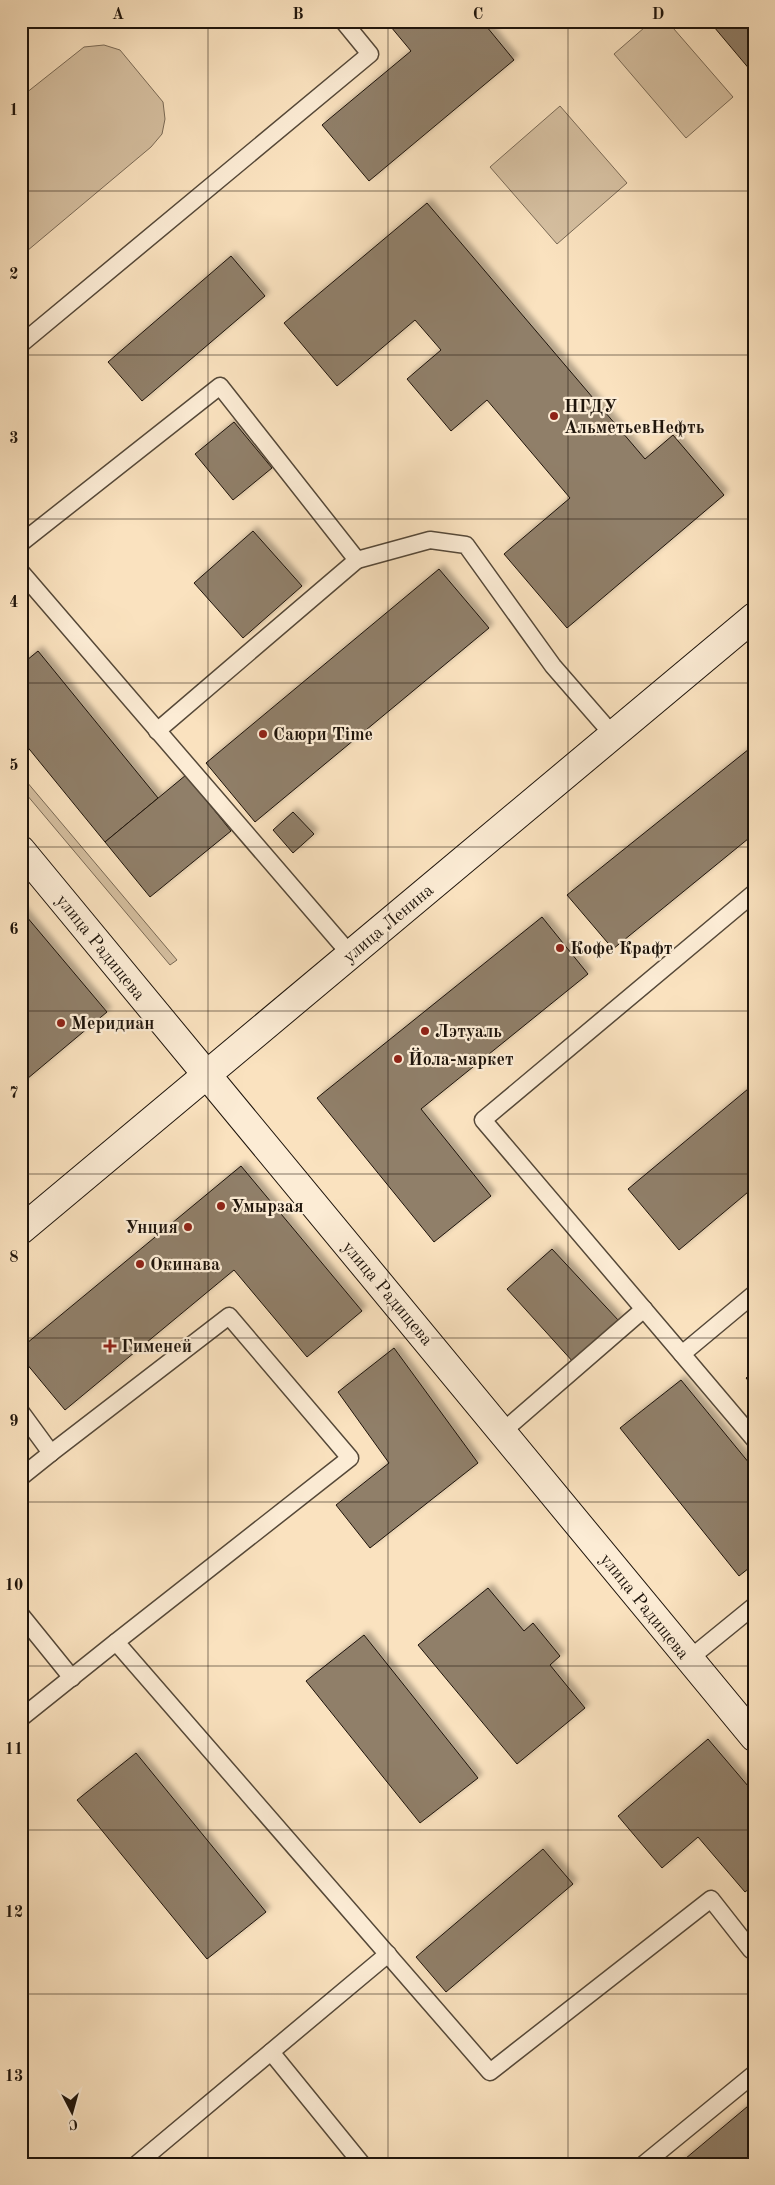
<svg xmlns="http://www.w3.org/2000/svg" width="775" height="2185" viewBox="0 0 775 2185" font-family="'Old Standard TT',serif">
	<defs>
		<filter id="shadow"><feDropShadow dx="4.5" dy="-4.5" stdDeviation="2.5" flood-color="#0004"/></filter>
	</defs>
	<rect width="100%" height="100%" fill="#fae2bf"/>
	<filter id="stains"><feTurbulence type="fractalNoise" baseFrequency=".004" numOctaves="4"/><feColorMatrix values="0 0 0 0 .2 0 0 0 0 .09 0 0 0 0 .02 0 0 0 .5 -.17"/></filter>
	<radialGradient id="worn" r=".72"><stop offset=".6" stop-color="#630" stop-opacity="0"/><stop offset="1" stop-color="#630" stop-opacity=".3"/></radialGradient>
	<g fill="#d5bfa0" stroke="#7a6a56">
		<polygon points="652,21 667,21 733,97 686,138 614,54"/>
		<polygon points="104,45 120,50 163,102 165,119 162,134 151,147 21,256 21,97 84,47"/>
		<polygon points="560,106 627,183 557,244 490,167"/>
		<polygon points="21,775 177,960 170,965 21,788"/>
	</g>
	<g fill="#907f69" stroke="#1e140b" filter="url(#shadow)">
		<polygon points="386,21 482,21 514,60 369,181 322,125 411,51"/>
		<polygon points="709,21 754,21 754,69 751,71"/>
		<polygon points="427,203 645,459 673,435 724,495 567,628 504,554 570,498 487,400 451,431 407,379 441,350 415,320 337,386 284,323"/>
		<polygon points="231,256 265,296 142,401 108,362"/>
		<polygon points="234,422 272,468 233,500 195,454"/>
		<polygon points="253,531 302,586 243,638 194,583"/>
		<polygon points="439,569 489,628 255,822 206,763"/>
		<polygon points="38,651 158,798 105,842 21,739 21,665"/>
		<polygon points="754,745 754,834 613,949 567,895"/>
		<polygon points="186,775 231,831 150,897 105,842"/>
		<polygon points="293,812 314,834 293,853 273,830"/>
		<polygon points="21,910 107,1012 21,1084"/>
		<polygon points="542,917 588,974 421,1109 491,1196 434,1242 317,1098"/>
		<polygon points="754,1084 754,1187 679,1250 628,1189"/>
		<polygon points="241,1166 362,1311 307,1357 234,1270 65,1410 21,1357 21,1348"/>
		<polygon points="552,1249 619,1321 574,1363 507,1289"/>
		<polygon points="394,1348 478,1463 370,1548 336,1505 389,1463 338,1392"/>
		<polygon points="754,1372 754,1388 746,1378"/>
		<polygon points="681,1380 754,1469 754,1564 739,1576 620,1428"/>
		<polygon points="488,1588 524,1631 533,1623 560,1656 550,1665 585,1708 517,1764 418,1645"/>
		<polygon points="364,1635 478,1778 420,1823 306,1681"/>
		<polygon points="708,1739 754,1793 754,1885 745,1892 698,1837 662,1868 618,1816"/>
		<polygon points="136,1753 266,1912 207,1959 77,1800"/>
		<polygon points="543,1849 573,1884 446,1992 416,1957"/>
		<polygon points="754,2101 754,2164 679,2164"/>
	</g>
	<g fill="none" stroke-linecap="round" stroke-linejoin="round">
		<g stroke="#554838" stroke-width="19">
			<g id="lane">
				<polyline points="21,344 370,54 343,21"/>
				<polyline points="21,543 220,386 357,560 430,540 466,545 553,666 613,735"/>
				<polyline points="21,572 350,954"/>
				<polyline points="157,731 357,560"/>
				<polyline points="754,1294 682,1354 754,1439"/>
				<polyline points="682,1354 483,1120 754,893"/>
				<polyline points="21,1412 51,1453 229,1316 350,1458 116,1642 490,2072 711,1899 751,1950 754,1948"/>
				<polyline points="502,1432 644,1309"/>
				<polyline points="21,1477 51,1453"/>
				<polyline points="21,1615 72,1678"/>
				<polyline points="689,1659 754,1606"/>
				<polyline points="21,1718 116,1642"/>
				<polyline points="271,2052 362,2164"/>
				<polyline points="137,2164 388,1954"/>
				<polyline points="644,2164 754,2074"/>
			</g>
		</g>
		<g stroke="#1e140b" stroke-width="30">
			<g id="secondary">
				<polyline points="21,850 754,1737"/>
				<polyline points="21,1230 754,617"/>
			</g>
		</g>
		<use href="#lane" stroke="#fcecd5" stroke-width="16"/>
		<use href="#secondary" stroke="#fcecd5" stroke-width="28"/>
	</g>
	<path fill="none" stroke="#1e140b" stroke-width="1" stroke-opacity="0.55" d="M 208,21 L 208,2164M 388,21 L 388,2164M 568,21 L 568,2164M 21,191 L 754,191M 21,355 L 754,355M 21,519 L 754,519M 21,683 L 754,683M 21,847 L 754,847M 21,1011 L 754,1011M 21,1174 L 754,1174M 21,1338 L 754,1338M 21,1502 L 754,1502M 21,1666 L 754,1666M 21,1830 L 754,1830M 21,1994 L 754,1994"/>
	<g fill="#8f2418" stroke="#fcecd5" stroke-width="2">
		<circle cx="554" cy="416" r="5"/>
		<circle cx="263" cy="734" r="5"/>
		<circle cx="560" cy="948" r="5"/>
		<circle cx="61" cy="1023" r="5"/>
		<circle cx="425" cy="1031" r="5"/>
		<circle cx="398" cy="1059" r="5"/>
		<circle cx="221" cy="1206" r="5"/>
		<circle cx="188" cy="1227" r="5"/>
		<circle cx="140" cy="1264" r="5"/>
		<path d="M107.5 1338.5h5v5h5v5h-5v5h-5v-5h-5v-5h5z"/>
	</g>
	<g text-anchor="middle" stroke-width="4.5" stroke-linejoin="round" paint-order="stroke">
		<g font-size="18" font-weight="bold" fill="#1e140b" stroke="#fcecd5" text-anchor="start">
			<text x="564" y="412">НГДУ<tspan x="564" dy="21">АльметьевНефть</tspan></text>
			<text x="273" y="740">Саюри Time</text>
			<text x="570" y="954">Кофе Крафт</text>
			<text x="71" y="1029">Меридиан</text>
			<text x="435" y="1037">Лэтуаль</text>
			<text x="408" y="1065">Йола-маркет</text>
			<text x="231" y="1212">Умырзая</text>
			<text x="178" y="1233" text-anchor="end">Унция</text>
			<text x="150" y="1270">Окинава</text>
			<text x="121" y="1352">Гименей</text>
		</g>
		<g font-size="18" fill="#1e140b" stroke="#fcecd5">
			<text transform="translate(388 923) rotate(-40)" y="6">улица Ленина</text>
			<text transform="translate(101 947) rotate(51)" y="6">улица Радищева</text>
			<text transform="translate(388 1293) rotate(50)" y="6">улица Радищева</text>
			<text transform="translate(645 1606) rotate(51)" y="6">улица Радищева</text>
		</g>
	</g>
	<rect width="775" height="2185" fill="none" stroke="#fae2bf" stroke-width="55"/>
	<g transform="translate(72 2112) rotate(174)" stroke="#fcecd5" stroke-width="4" paint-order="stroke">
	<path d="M0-4L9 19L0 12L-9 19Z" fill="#1e140b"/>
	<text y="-8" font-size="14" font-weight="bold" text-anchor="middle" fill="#1e140b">С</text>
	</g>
	<rect x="28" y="28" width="720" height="2130" fill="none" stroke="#1e140b" stroke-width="2"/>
	<g font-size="16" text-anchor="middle" font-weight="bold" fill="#1e140b">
		<text x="118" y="19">A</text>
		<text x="298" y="19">B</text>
		<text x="478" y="19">C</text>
		<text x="658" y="19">D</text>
		<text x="14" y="115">1</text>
		<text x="14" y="279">2</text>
		<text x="14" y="443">3</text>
		<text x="14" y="607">4</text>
		<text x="14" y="770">5</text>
		<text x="14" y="934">6</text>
		<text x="14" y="1098">7</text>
		<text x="14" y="1262">8</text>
		<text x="14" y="1426">9</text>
		<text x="14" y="1590">10</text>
		<text x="14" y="1754">11</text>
		<text x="14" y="1917">12</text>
		<text x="14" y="2081">13</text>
	</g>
	<rect width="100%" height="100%" filter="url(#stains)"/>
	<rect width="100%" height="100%" fill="url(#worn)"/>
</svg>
